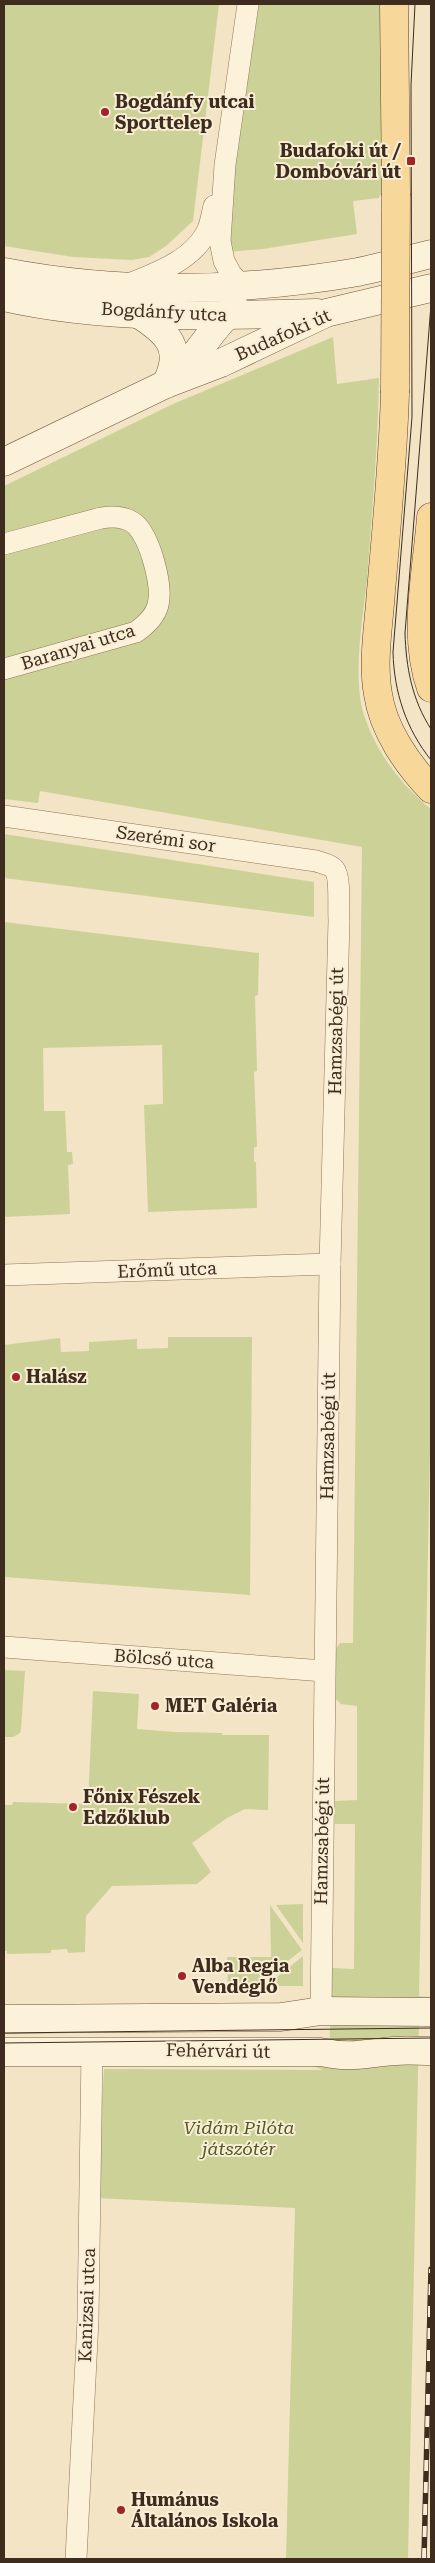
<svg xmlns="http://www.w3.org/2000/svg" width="435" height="2563" viewBox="0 0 435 2563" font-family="'Roboto Serif',serif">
	<rect width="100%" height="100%" fill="#f2e4c5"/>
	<g fill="#ccd297">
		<polygon points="4,4 219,4 193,221 166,246 149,257 132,260 73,257 4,246"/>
		<polygon points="259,4 381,4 383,188 379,198 353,201 357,234 263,249 227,252 225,238"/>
		<path d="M 333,337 L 337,384 L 379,378 C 378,446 372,512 367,579 C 363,618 352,677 364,715 C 376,752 401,785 431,809 L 431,1399 L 419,1996 L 431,1997 L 431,2004 L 419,2024 L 408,2559 L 286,2559 L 295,2208 L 97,2198 L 104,2069 L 323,2070 L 306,2063 L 329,2059 L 332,1968 L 354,1969 L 355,1824 L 335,1824 L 335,1801 L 357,1800 L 357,1706 L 341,1704 L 336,1699 L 336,1649 L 340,1643 L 353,1643 L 362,847 L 40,791 L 38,803 L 4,799 L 4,486 L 173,404 Z"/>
		<polygon points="4,834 314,882 314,917 4,878"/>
		<polygon points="4,922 259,953 258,995 255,996 257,1071 254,1072 257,1147 254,1147 254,1162 256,1162 257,1208 148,1212 144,1105 163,1104 162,1045 43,1048 44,1111 65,1111 67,1152 72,1152 73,1164 68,1165 70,1214 4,1217"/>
		<polygon points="168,1337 252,1337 250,1595 4,1577 4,1345 60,1338 61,1352 89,1351 89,1342 137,1339 137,1349 168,1348"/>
		<polygon points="4,1670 25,1671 21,1729 20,1733 13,1737 4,1737"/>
		<polygon points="93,1691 139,1694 137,1729 175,1732 222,1733 222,1735 269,1735 268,1810 245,1809 227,1818 192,1843 211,1872 197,1884 112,1886 86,1916 85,1952 68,1953 67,1949 51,1950 51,1953 7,1954 7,1951 4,1951 4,1805 12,1805 13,1802 88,1804"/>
		<polygon points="303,1904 303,1943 276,1905"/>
		<polygon points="270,1905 302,1950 254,1987 228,1988 227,1957 271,1957"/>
		<polygon points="303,1956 303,1986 266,1986"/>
	</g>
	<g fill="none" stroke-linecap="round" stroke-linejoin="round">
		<g stroke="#8f7459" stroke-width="22">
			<g id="street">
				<path d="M 129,284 C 157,273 195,259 208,229 C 211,222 212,213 214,206"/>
				<polyline points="241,285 231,274 224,261 220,241 225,165 248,4"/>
				<path d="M 4,544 L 101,518 C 113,516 125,516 135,524 C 150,538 163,585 158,605 C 155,617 146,625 136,632 L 4,669"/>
				<path d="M 4,816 L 316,861 C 321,863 330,864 334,869 C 341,877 338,908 339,920 L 330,1264 L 321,2011"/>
				<polyline points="4,1275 330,1264"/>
				<polyline points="4,1647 324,1671"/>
				<polyline points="76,2559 88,2320 92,2051"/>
			</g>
		</g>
		<g stroke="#71553c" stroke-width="29">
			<g id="secondary">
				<path d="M 4,272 C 120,294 242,292 358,272 C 382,267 407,260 431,254"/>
				<path d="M 4,297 C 106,320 213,316 317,313"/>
				<path d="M 137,313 C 167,332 185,348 166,384"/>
				<path d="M 175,376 C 199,356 211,327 235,308"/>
				<polyline points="4,462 166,384 221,363 326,313 431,288"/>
				<polyline points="4,2019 281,2017 321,2011 431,2012"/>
				<path d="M 4,2052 L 321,2052 C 350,2059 367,2053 395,2051 C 407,2050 419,2051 431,2051"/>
			</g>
		</g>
		<g stroke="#5d422d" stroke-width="29">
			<g id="primary">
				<polyline points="394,4 396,193"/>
				<path d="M 395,393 C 393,459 387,525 381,591 C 379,624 372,661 378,694 C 383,729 407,764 431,789"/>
				<path d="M 431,517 C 427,572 412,635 431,688"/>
			</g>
		</g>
		<use href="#street" stroke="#fcf1d9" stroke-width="21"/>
		<use href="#secondary" stroke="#fcf1d9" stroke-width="28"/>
		<use href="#primary" stroke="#f8d89a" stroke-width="28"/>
		<g stroke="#3e2d1e" stroke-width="1">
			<path d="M 415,4 L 411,85 L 412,417 L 393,652 C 394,692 406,729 431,760"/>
			<path d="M 431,305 L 405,633 C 406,667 412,700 431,729"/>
			<polyline points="4,2033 431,2028"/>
			<polyline points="4,2043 431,2038"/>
		</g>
		<g stroke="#3e2d1e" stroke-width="5.5">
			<polyline id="rail" points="424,2559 431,2269"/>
		</g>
		<use href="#rail" stroke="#f9eed5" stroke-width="4" stroke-dasharray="11" stroke-linecap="butt"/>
		<g stroke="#5d422d" stroke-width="29" stroke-linecap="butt">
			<polyline id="primary-bridge" points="395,393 396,193"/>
		</g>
		<use href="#primary-bridge" stroke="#f8d89a" stroke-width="28"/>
	</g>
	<g fill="#a42327" stroke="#f9eed5" stroke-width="2">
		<circle cx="105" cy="112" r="5"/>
		<rect x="406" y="156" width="10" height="10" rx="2.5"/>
		<circle cx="16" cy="1377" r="5"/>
		<circle cx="155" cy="1706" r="5"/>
		<circle cx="73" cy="1807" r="5"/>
		<circle cx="182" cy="1976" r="5"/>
		<circle cx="121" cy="2510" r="5"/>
	</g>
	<g text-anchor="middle" stroke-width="4" stroke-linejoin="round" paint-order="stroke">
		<g font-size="18" font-weight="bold" fill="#3e2d1e" stroke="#f9eed5" text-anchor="start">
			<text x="115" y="108">Bogdánfy utcai<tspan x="115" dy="21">Sporttelep</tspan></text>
			<text x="401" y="157" text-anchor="end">Budafoki út /<tspan x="401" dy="21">Dombóvári út</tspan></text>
			<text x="26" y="1383">Halász</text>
			<text x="165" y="1712">MET Galéria</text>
			<text x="83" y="1803">Főnix Fészek<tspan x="83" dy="21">Edzőklub</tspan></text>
			<text x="192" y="1972">Alba Regia<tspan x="192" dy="21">Vendéglő</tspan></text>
			<text x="131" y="2506">Humánus<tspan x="131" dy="21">Általános Iskola</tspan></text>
		</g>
		<g font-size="18" fill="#3e2d1e" stroke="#f9eed5">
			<text transform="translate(164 312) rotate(3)" y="6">Bogdánfy utca</text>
			<text transform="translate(283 335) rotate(-24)" y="6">Budafoki út</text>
			<text transform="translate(78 647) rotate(-17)" y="6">Baranyai utca</text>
			<text transform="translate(166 839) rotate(8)" y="6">Szerémi sor</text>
			<text transform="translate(336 1031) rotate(-89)" y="6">Hamzsabégi út</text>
			<text transform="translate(167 1270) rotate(-2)" y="6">Erőmű utca</text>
			<text transform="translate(328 1436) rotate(-89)" y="6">Hamzsabégi út</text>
			<text transform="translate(164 1659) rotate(4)" y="6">Bölcső utca</text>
			<text transform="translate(322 1841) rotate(-89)" y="6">Hamzsabégi út</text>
			<text transform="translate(218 2051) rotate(1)" y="6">Fehérvári út</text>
			<text transform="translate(87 2305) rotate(-88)" y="6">Kanizsai utca</text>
		</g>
		<g font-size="18" font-style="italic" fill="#4f5c23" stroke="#f9eed5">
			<text x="239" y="2134">Vidám Pilóta<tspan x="239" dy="21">játszótér</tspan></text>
		</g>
	</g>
	<rect width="435" height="2563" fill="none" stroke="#3e2d1e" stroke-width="10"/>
</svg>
